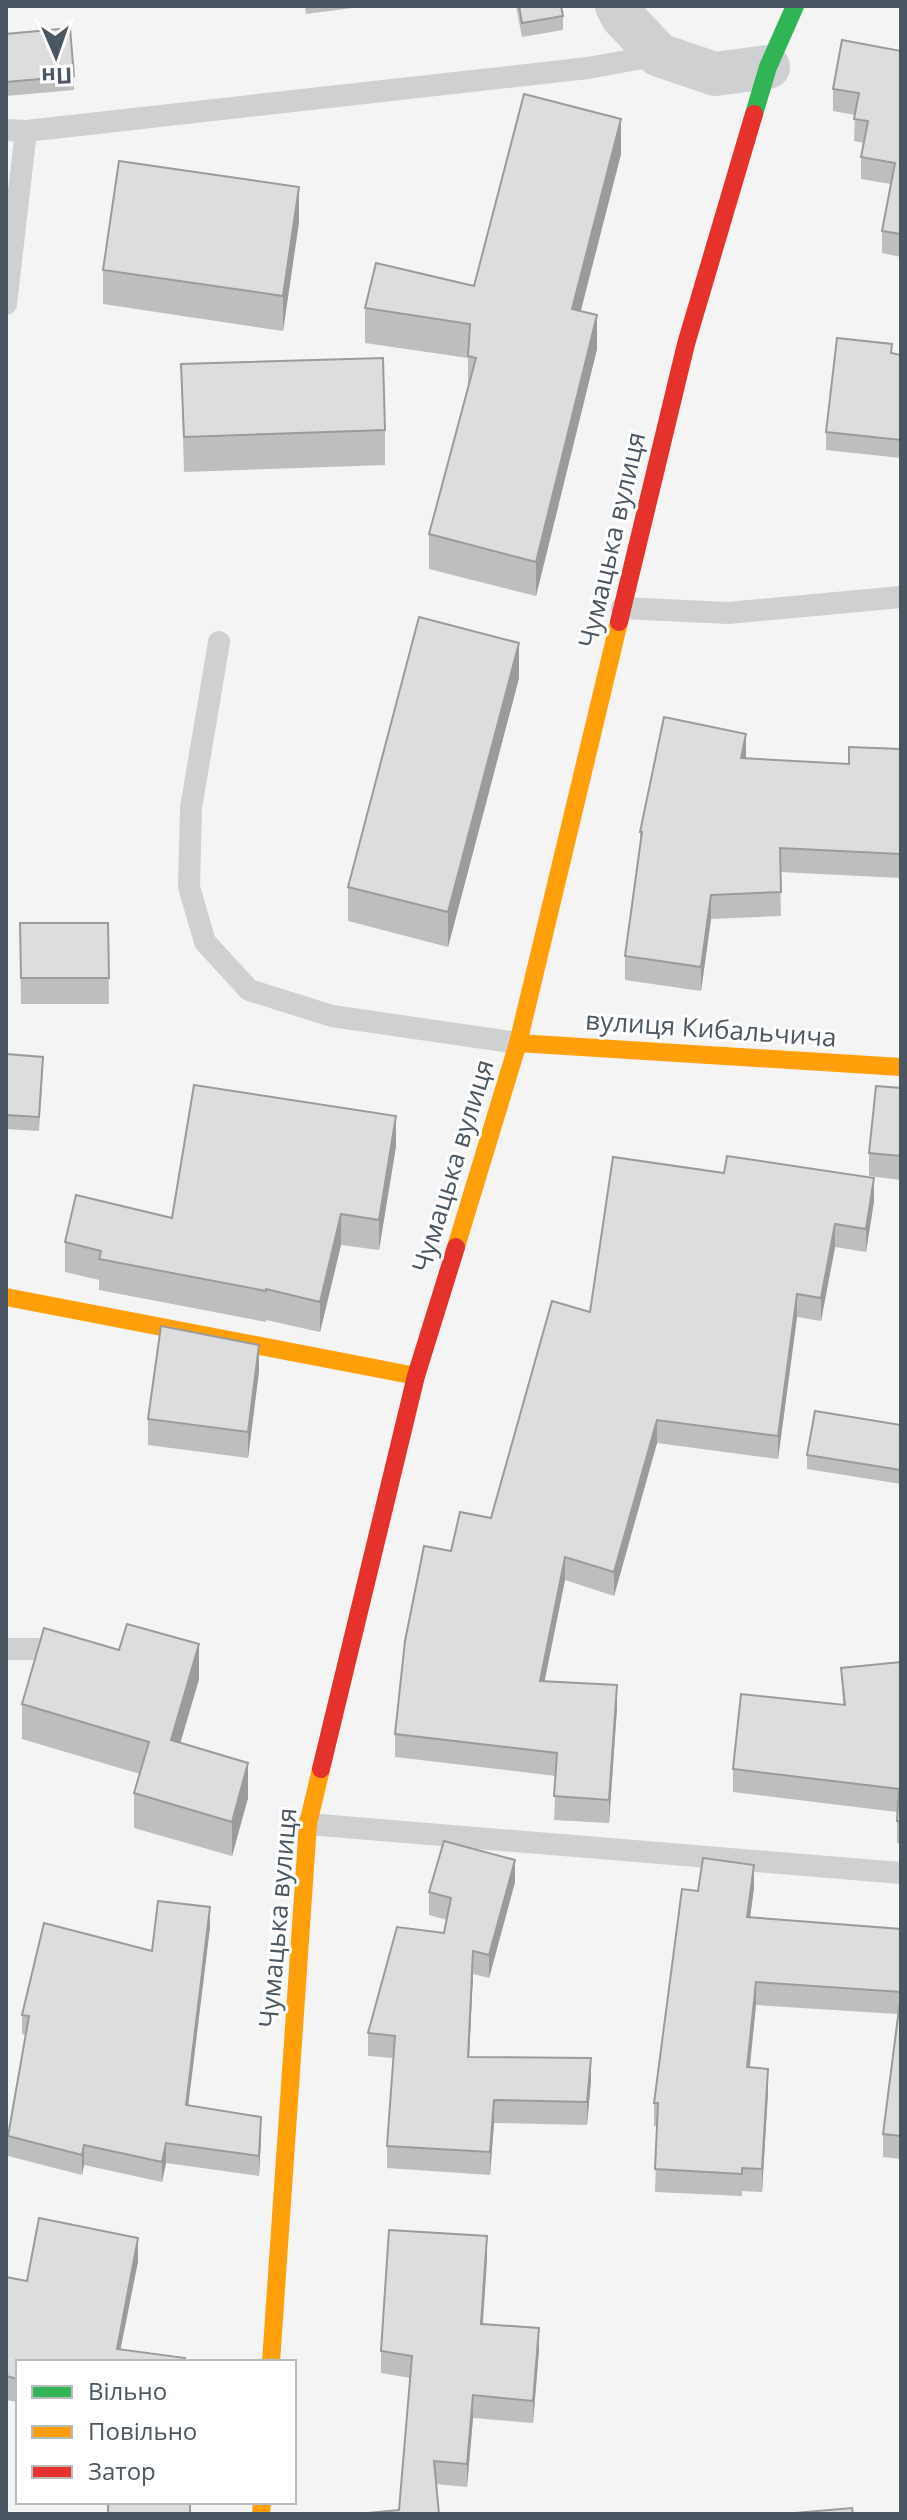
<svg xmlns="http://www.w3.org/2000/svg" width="907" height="2520" viewBox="0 0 907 2520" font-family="'Open Sans',sans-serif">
	<rect width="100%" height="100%" fill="#f4f4f4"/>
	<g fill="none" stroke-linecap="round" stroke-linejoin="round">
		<g stroke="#ced0d2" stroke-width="22">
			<polyline points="6,130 26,131 588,68 659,55"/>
			<polyline points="6,304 26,131"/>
			<polyline points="622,608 728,613 901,597"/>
			<polyline points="219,642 191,808 189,887 205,942 249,990 332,1016 518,1043"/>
			<polyline points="6,1649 45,1649"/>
			<polyline points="308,1824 901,1873"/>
		</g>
		<polyline stroke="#ced0d2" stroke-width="44" points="617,6 622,16 659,55 715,74 768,67"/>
		<polyline stroke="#30b455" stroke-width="18" points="754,114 768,67 795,6"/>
		<g stroke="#ff9f0a" stroke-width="18">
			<polyline points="518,1043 901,1067"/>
			<polyline points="456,1247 518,1043 619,622"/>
			<polyline points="6,1297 416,1376"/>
			<polyline points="271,2362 308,1824 321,1769"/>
			<polyline points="261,2514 262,2502"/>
		</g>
		<g stroke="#e5322d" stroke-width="18">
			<polyline points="619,622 686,344 754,114"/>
			<polyline points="321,1769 416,1376 456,1247"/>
		</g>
	</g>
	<g fill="#bebebf">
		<polygon points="305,6 368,6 306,14"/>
		<polygon points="516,6 561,6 563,16 563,30 522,37"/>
		<polygon points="6,34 74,76 74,90 6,96"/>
		<polygon points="901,51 901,257 882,253 882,231 891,184 861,179 861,157 864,143 854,141 855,115 833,111 833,89"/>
		<polygon points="621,154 581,311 597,349 536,596 429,569 429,534 468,388 468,358 365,343 365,308 474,286"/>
		<polygon points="299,222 283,331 103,304 103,270"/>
		<polygon points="892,353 901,355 901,458 826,450 826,432"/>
		<polygon points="181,364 385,430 385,465 184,472"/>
		<polygon points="519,678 448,947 348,921 348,887"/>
		<polygon points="901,749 901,878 780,872 781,916 711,919 701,991 625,980 625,956 640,847 640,832 746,758 849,764"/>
		<polygon points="20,923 108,923 109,1004 21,1004"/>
		<polygon points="6,1054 43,1070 39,1131 6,1129"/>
		<polygon points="901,1088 901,1180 869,1176 869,1153"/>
		<polygon points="396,1146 379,1250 341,1245 320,1332 266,1320 266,1322 99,1290 99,1280 65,1272 65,1242 172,1218"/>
		<polygon points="874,1201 866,1252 835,1247 821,1321 797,1317 778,1459 657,1443 614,1596 565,1580 544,1681 617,1708 609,1823 554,1820 556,1776 395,1757 395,1734 451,1551 491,1518 590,1312"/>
		<polygon points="259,1371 248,1458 148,1445 148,1419"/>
		<polygon points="901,1425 901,1484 807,1469 807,1455"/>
		<polygon points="901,1662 901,1844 897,1843 897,1812 733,1792 733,1769 843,1705 841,1668"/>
		<polygon points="199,1679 180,1743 248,1798 232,1856 134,1828 134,1793 140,1774 22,1739 22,1704"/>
		<polygon points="515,1882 489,1978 473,1974 469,2057 591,2081 587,2125 494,2123 490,2175 387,2168 387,2146 393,2058 368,2056 368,2033 444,1933 447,1920 429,1915 429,1892"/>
		<polygon points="754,1888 750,1917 901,1929 901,2159 883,2157 883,2134 898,2014 756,2005 750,2067 768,2092 762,2192 742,2191 742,2196 655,2192 657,2126 654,2126 654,2103 698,1891"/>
		<polygon points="210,1927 188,2105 261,2137 259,2176 166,2163 162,2182 84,2165 82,2175 8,2156 8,2136 26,2035 22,2034 22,2015 152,1951"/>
		<polygon points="487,2259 483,2324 539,2350 533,2423 473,2418 467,2487 436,2484 399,2510 410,2378 381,2373 381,2351"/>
		<polygon points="138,2262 18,2362 18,2402 6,2400 6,2277 27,2281"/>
	</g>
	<g fill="#9b9b9b">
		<polygon points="621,119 621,154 572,344 572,309"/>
		<polygon points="299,187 299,222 283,331 283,296"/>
		<polygon points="597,315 597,349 536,596 536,562"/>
		<polygon points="519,643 519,678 448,947 448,912"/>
		<polygon points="746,734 746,758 741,758"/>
		<polygon points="711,895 711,919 701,991 701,967"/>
		<polygon points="396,1116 396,1146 379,1250 379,1220"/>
		<polygon points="874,1178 874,1201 866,1252 866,1229"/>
		<polygon points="341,1214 341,1245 320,1332 320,1302"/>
		<polygon points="835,1224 835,1247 821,1321 821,1298"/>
		<polygon points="797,1294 797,1317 778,1459 778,1436"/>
		<polygon points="259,1345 259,1371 248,1458 248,1432"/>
		<polygon points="657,1420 657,1443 614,1596 614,1572"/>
		<polygon points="565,1557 565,1580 540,1704 540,1681"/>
		<polygon points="199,1644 199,1679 171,1775 171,1740"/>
		<polygon points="617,1685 617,1708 609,1823 609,1800"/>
		<polygon points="248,1763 248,1798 232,1856 232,1822"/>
		<polygon points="515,1860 515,1882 489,1978 489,1955"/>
		<polygon points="754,1865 754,1888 747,1940 747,1917"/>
		<polygon points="210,1907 210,1927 186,2124 186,2105"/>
		<polygon points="473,1951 473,1974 468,2080 468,2057"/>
		<polygon points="756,1982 756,2005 747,2090 747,2067"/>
		<polygon points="591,2058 591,2081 587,2125 587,2102"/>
		<polygon points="768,2069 768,2092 762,2192 762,2169"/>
		<polygon points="494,2100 494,2123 490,2175 490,2152"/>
		<polygon points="261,2117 261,2137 259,2176 259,2156"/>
		<polygon points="166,2143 166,2163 162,2182 162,2162"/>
		<polygon points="84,2145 84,2165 82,2175 82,2155"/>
		<polygon points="487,2236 487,2259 481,2346 481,2324"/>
		<polygon points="138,2238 138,2262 118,2362 117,2349"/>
		<polygon points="539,2328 539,2350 533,2423 533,2401"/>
		<polygon points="473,2395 473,2418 467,2487 467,2464"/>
	</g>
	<g fill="#ddddde" stroke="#9b9b9b" stroke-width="2">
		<polygon points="519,6 561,6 563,16 522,23"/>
		<polygon points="70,28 74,76 6,82 6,34"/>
		<polygon points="842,40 901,51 901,234 882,231 895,163 861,157 868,121 854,119 859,93 833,89"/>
		<polygon points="524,94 621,119 572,309 597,315 536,562 429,534 476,358 468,356 470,324 365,308 376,263 474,286"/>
		<polygon points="119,161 299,187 283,296 103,270"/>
		<polygon points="837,338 892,344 891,353 901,355 901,440 826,432"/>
		<polygon points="383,358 385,430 184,437 181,364"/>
		<polygon points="419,617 519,643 448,912 348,887"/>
		<polygon points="664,717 746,734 741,758 849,764 849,747 901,749 901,854 780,848 781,892 711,895 701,967 625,956 642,832 640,832"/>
		<polygon points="20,923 108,923 109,978 21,978"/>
		<polygon points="6,1054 43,1057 39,1117 6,1115"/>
		<polygon points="194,1085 396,1116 379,1220 341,1214 320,1302 266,1289 266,1291 99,1259 101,1251 65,1242 76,1195 172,1218"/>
		<polygon points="876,1086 901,1088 901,1156 869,1153"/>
		<polygon points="727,1156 874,1178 866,1229 835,1224 821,1298 797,1294 778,1436 657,1420 614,1572 565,1557 540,1681 617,1685 609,1800 554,1796 557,1753 395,1734 405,1641 424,1546 451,1551 460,1512 491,1518 552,1301 590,1312 613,1157 724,1173"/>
		<polygon points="161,1326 259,1345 248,1432 148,1419"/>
		<polygon points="815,1411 901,1425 901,1470 807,1455"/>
		<polygon points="127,1624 199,1644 171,1740 248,1763 232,1822 134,1793 149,1742 22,1704 44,1628 119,1650"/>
		<polygon points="901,1662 901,1821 897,1821 899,1789 733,1769 741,1694 845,1705 841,1668"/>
		<polygon points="444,1841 515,1860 489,1955 473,1951 468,2057 591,2058 587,2102 494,2100 490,2152 387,2146 395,2036 368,2033 397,1927 444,1933 451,1898 429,1892"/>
		<polygon points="703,1858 754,1865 747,1917 901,1929 901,1992 756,1982 747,2067 768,2069 762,2169 742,2168 742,2174 655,2169 658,2103 654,2103 682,1889 698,1891"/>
		<polygon points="158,1901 210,1907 186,2105 261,2117 259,2156 166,2143 162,2162 84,2145 82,2155 8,2136 29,2016 22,2015 44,1923 152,1951"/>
		<polygon points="901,1993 901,2136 883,2134"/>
		<polygon points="39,2218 138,2238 117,2349 185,2358 184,2362 18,2362 18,2379 6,2376 6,2277 27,2281"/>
		<polygon points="389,2230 487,2236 481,2324 539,2328 533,2401 473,2395 467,2464 434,2461 439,2514 358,2514 399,2510 412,2356 381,2351"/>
		<rect x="108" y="2502" width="82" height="12"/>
		<polygon points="852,2508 853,2514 783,2514"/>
	</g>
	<g text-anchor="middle" stroke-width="6" stroke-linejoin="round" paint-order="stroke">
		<g font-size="26" fill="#4a5661" stroke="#fff">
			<text transform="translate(612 540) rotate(-77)" y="9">Чумацька вулиця</text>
			<text transform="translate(711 1029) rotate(4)" y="9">вулиця Кибальчича</text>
			<text transform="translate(453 1166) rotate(-73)" y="9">Чумацька вулиця</text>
			<text transform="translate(278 1918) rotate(-85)" y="9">Чумацька вулиця</text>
		</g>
	</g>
	<rect width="907" height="2520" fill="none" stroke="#4a5661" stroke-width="16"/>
	<rect x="16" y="2360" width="280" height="144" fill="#ffffff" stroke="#b7bbc0" stroke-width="2"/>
	<rect x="32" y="2386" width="40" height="12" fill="#30b455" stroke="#b7bbc0" stroke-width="2"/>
	<text x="88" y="2400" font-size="24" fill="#4a5661">Вільно</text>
	<rect x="32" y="2426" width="40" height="12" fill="#ff9f0a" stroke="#b7bbc0" stroke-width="2"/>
	<text x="88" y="2440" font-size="24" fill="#4a5661">Повільно</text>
	<rect x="32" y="2466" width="40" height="12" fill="#e5322d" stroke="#b7bbc0" stroke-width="2"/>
	<text x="88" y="2480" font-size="24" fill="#4a5661">Затор</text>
	<g transform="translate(56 56) rotate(178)" stroke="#ffffff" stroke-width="6" paint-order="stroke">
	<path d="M0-6L14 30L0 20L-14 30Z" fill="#4a5661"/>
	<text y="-12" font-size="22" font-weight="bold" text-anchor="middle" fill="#4a5661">Пн</text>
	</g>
</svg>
